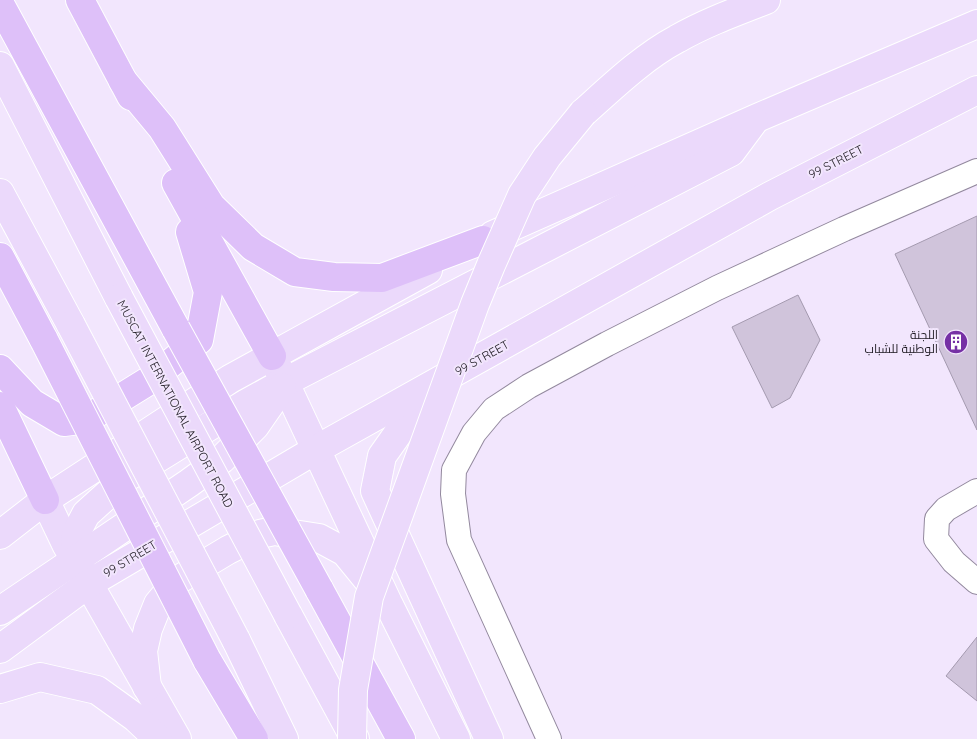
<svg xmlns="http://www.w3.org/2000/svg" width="977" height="739" viewBox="0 0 977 739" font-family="Quicksand,Cairo,sans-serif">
	<rect width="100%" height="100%" fill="#f2e6fd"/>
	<g fill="#d0c4db" stroke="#a49aaf">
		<polygon points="977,216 977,430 895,254"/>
		<polygon points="798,295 820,340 790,398 772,408 732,327"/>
		<polygon points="977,637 977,701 946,676"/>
	</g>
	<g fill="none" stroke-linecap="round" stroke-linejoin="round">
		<g stroke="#93899e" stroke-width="26">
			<g id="minor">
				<polyline points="977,491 946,509 937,519 936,539 954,562 977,582"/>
				<polyline points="549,739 459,540 453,494 454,470 474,433 494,409 529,386 607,344 717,288 844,229 977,171"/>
			</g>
		</g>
		<g stroke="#fff" stroke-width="30">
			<g id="major">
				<polyline points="0,66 119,298"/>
				<path d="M 583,113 C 611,88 643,57 677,39 C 705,23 735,12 766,0"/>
				<polyline points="0,193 71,325"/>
				<polyline points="493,235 757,118 977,24"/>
				<polyline points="277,366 388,603 456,739"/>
				<polyline points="435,400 406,422 382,456 375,491 489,739"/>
				<polyline points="45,500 66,544 177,739"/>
				<polyline points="0,535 45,500 230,379 428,270"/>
				<polyline points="75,560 76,533 86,514 127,477 247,403 285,382 731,152 754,121"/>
				<polyline points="0,611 189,483 222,459 255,426 282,387"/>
				<polyline points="288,615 355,739"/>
				<polyline points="236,640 284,739"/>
				<polyline points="0,649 88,584 317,449 770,196 977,90"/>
				<polyline points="147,687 143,651 148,629 158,604 178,580 228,550 260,534 274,531 319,538 345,552 367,579"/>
				<polyline points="0,689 40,677 97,690 136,718 158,739"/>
			</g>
		</g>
		<g stroke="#fff" stroke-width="30">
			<g id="highway">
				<polyline points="80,0 131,96"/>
				<polyline points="0,4 176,329"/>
				<polyline points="123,81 162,128 211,206 253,247 295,272 334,277 382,278 483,240"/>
				<polyline points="176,183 272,356"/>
				<polyline points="0,257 44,340"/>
				<polyline points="0,369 32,403 64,422 87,419 150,380 199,340 208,292 190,232"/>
				<polyline points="0,406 45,500"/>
				<polyline points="319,589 401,739"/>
				<polyline points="207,660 254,739"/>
			</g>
		</g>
		<use href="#minor" stroke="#fff" stroke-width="24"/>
		<use href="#major" stroke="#ebd9fb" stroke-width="28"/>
		<use href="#highway" stroke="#dec0f9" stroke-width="28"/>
		<g stroke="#fff" stroke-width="30" stroke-linecap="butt">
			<g id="major-bridge">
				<polyline points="119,298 288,615"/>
				<polyline points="71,325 236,640"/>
				<polyline points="352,739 353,690 369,597 475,304 491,265 522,195 547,157 583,113"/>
			</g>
		</g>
		<g stroke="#fff" stroke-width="30" stroke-linecap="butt">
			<g id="highway-bridge">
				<polyline points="176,329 319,589"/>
				<polyline points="44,340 207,660"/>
			</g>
		</g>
		<use href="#major-bridge" stroke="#ebd9fb" stroke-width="28"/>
		<use href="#highway-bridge" stroke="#dec0f9" stroke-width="28"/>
	</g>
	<defs>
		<g id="building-disc" transform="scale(1.25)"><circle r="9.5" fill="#7631a5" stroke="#f2e6fd"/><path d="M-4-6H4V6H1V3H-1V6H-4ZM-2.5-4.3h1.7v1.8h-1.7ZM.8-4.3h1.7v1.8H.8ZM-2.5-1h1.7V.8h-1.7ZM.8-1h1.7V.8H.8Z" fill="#fff"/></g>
	</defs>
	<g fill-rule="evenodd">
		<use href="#building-disc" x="956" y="342"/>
	</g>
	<g text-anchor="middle" stroke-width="4" stroke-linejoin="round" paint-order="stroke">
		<g font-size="12" fill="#201c24" stroke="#f2e6fd">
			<text transform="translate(836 162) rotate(-27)" y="4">99 STREET</text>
			<text transform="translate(482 358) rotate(-29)" y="4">99 STREET</text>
			<text transform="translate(175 404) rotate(62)" y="4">MUSCAT INTERNATIONAL AIRPORT ROAD</text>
			<text transform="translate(130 559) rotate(-31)" y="4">99 STREET</text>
		</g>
		<g font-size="12" fill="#201c24" stroke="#f2e6fd" text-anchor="end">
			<text x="938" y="339">اللجنة<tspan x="938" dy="14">الوطنية للشباب</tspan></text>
		</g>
	</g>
</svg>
